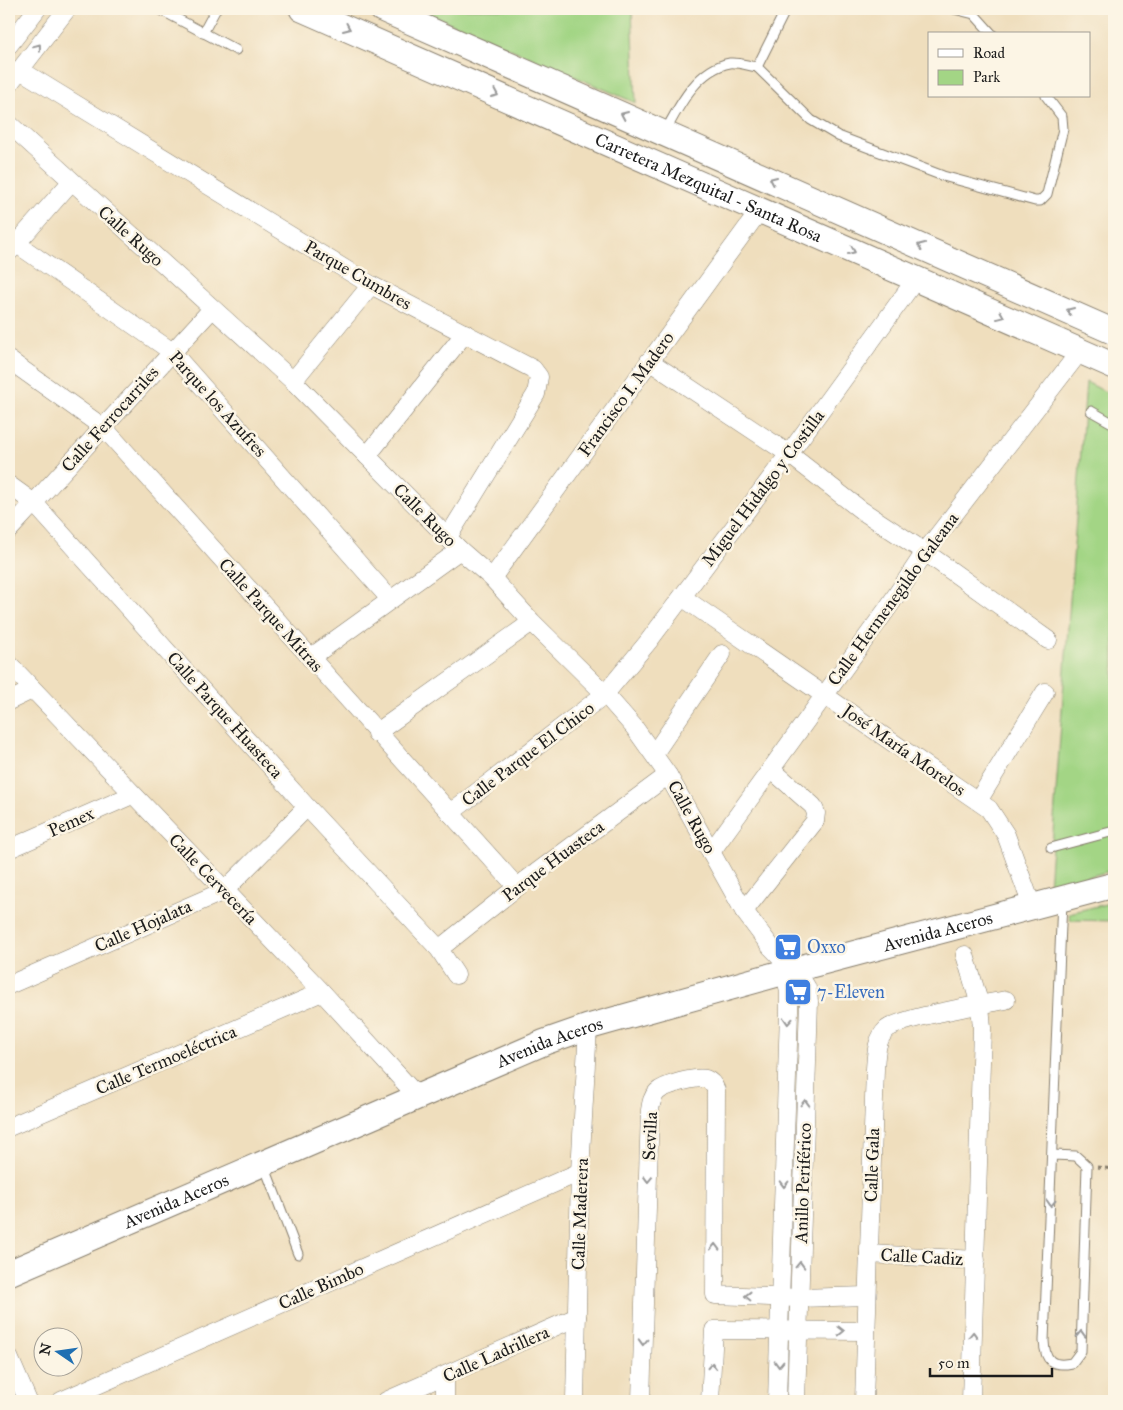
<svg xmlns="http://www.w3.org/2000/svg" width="1123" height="1410" viewBox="0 0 1123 1410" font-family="'IM FELL Great Primer',serif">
	<rect width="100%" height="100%" fill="#fcf5e5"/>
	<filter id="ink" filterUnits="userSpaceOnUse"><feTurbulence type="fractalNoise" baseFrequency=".02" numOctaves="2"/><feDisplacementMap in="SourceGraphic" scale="10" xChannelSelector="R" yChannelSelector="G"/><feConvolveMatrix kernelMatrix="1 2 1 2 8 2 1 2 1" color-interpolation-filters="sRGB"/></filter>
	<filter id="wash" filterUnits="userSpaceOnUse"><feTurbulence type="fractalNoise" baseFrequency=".0096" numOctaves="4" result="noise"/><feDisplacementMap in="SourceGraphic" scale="20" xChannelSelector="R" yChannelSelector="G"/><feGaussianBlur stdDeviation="1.12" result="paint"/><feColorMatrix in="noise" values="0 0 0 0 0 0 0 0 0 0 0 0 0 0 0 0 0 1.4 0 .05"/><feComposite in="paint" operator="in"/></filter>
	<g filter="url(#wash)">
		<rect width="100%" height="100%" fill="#efdebd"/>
		<g fill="#a3d585" stroke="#607850">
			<polygon points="417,9 632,9 636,103 420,10"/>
			<polygon points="1086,382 1114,396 1114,870 1049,887"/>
			<polygon points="1114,902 1114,921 1070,920 1069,913"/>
		</g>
	</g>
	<g filter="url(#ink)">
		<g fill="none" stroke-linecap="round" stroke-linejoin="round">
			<g stroke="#867d6c" stroke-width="11">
				<g id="lane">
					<polyline points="159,9 236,50"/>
					<polyline points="954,9 974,14 992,34"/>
					<polyline points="203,33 216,9"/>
					<polyline points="757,67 811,120 838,136 943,176 1035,201 1040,201 1047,194 1063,129 1062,117 1046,96"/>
					<path d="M 665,132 C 679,106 697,69 730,63 C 738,62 749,66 757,67 L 786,9"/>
					<polyline points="1091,411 1114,424"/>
					<polyline points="1051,848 1114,831"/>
					<path d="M 1053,1155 L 1076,1156 L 1087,1166 L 1081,1351 L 1072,1363 C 1052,1367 1045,1361 1044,1341 L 1062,900"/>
					<polyline points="264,1165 298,1254"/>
				</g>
			</g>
			<g stroke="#867d6c" stroke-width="19">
				<g id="street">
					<polyline points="9,45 37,9"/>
					<polyline points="20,70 371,285 533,369 539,377 536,394 448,537"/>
					<polyline points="9,84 67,9"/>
					<polyline points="9,124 293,381 460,550 492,578 532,622 605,694 634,727 668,775 744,911 771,947 801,978 807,988 809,1001 796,1401"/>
					<polyline points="17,244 171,351 390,599"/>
					<polyline points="9,252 71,182"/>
					<polyline points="9,360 104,428 517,887"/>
					<polyline points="649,361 789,454 861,510 925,552 1048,640"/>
					<polyline points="293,381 371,285"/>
					<polyline points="367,456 465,333"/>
					<polyline points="9,485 34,503 307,807 439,949 456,975"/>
					<polyline points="9,530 212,309"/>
					<polyline points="492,578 760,210"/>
					<polyline points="682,597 989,809 1006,835 1032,906"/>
					<polyline points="310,658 460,550"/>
					<polyline points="9,664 322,992 417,1096"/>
					<polyline points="9,701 32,690"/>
					<polyline points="376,733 532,622"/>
					<polyline points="654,754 722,654"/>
					<polyline points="978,801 1045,692"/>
					<polyline points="450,813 605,694 648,642 789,454 916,279"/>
					<polyline points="9,849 132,795"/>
					<polyline points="711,852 887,609 925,552 1081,350"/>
					<polyline points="744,911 815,821 816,813 813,806 771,769"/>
					<polyline points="439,949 517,887 668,775"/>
					<polyline points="965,955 980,1005 982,1028 971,1401"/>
					<polyline points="9,985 224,891 307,807"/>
					<polyline points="9,1127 322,992"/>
					<polyline points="869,1254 976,1260"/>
					<polyline points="9,1357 28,1401"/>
					<polyline points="61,1401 580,1172"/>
					<polyline points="386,1401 577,1317"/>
					<polyline points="445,1401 445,1377"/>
					<polyline points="575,1401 580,1172 588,1027"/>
					<path d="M 641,1401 L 650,1110 C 651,1103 652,1097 657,1092 C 664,1085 697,1076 706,1079 C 711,1081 714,1085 716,1090 L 715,1295 L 799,1298 L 867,1296"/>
					<polyline points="710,1401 714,1330 866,1331"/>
					<polyline points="777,1401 789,1011 789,991 782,962"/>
					<path d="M 864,1401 L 875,1069 C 876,1055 876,1039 887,1029 C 902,1017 984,1004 1006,1000"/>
				</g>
			</g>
			<g stroke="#867d6c" stroke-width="27">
				<g id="secondary">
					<path id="s1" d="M 302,9 L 1114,366"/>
					<polyline points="382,9 1114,332"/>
					<path id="s2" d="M 9,1273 L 545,1042 L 588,1027 L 792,970 L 1114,885"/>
				</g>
			</g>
			<polyline stroke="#867d6c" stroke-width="3" stroke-dasharray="4 4" stroke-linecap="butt" points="1097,1167 1114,1169"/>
			<use href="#lane" stroke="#fff" stroke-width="9"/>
			<use href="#street" stroke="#fff" stroke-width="18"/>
			<use href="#secondary" stroke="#fff" stroke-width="25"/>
		</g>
		<defs><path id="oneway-chevron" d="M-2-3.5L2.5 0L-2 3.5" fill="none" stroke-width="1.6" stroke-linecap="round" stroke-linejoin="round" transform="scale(1.25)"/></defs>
		<g stroke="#999">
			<use href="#oneway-chevron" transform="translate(347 28) rotate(24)"/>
			<use href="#oneway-chevron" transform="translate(38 47) rotate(-53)"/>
			<use href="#oneway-chevron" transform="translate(495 94) rotate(24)"/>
			<use href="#oneway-chevron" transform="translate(624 115) rotate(-156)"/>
			<use href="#oneway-chevron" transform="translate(773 180) rotate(-156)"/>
			<use href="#oneway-chevron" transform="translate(921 246) rotate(-156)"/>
			<use href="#oneway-chevron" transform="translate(852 251) rotate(24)"/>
			<use href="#oneway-chevron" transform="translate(1070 311) rotate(-156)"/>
			<use href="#oneway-chevron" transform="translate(1001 316) rotate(23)"/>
			<use href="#oneway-chevron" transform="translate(788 1021) rotate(93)"/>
			<use href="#oneway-chevron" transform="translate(805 1103) rotate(-88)"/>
			<use href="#oneway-chevron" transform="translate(648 1179) rotate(92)"/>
			<use href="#oneway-chevron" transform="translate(784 1184) rotate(91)"/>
			<use href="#oneway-chevron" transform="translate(1051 1203) rotate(93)"/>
			<use href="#oneway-chevron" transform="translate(715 1247) rotate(-89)"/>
			<use href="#oneway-chevron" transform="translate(800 1265) rotate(-88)"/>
			<use href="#oneway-chevron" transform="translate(748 1296) rotate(-179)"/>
			<use href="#oneway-chevron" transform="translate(841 1331) rotate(-1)"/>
			<use href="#oneway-chevron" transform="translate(1081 1334) rotate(-88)"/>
			<use href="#oneway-chevron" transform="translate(973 1335) rotate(-88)"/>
			<use href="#oneway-chevron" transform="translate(643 1342) rotate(92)"/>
			<use href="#oneway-chevron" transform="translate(779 1364) rotate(92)"/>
			<use href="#oneway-chevron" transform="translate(712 1366) rotate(-87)"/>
		</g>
	</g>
	<defs>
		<g id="supermarket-square" transform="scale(1.4375)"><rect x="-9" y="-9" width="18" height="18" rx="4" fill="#3f7fe0" stroke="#fcf5e5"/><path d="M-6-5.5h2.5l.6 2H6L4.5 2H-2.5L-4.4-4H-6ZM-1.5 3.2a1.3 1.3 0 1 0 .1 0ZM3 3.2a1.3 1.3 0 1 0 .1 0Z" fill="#fff"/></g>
	</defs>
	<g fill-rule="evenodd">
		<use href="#supermarket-square" x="788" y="947"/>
		<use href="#supermarket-square" x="798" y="992"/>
	</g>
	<g text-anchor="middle" stroke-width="5" stroke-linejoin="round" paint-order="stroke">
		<g font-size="18" fill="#1c1c1c" stroke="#fcf5e5">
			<text dy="6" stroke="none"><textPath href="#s1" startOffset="444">Carretera Mezquital - Santa Rosa</textPath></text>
			<text transform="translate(131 236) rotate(42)" y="6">Calle Rugo</text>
			<text transform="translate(358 275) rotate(30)" y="6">Parque Cumbres</text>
			<text transform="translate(626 394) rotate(-54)" y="6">Francisco I. Madero</text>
			<text transform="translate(218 404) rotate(48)" y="6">Parque los Azufres</text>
			<text transform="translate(110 419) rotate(-48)" y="6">Calle Ferrocarriles</text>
			<text transform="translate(763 488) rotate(-53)" y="6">Miguel Hidalgo y Costilla</text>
			<text transform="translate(425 515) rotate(45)" y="6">Calle Rugo</text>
			<text transform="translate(893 599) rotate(-54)" y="6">Calle Hermenegildo Galeana</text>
			<text transform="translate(271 615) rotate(48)" y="6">Calle Parque Mitras</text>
			<text transform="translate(225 715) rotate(48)" y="6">Calle Parque Huasteca</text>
			<text transform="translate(904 750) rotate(35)" y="6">José María Morelos</text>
			<text transform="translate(528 754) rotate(-37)" y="6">Calle Parque El Chico</text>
			<text transform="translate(692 817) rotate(61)" y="6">Calle Rugo</text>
			<text transform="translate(71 822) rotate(-24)" y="6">Pemex</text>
			<text transform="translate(553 861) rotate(-37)" y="6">Parque Huasteca</text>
			<text transform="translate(213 879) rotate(46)" y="6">Calle Cervecería</text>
			<text transform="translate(143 926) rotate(-24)" y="6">Calle Hojalata</text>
			<text dy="6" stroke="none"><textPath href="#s2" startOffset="992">Avenida Aceros</textPath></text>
			<text dy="6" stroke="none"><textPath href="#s2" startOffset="588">Avenida Aceros</textPath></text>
			<text transform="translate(166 1060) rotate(-23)" y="6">Calle Termoeléctrica</text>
			<text transform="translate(650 1136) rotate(-87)" y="6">Sevilla</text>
			<text transform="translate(872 1165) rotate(-88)" y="6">Calle Gala</text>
			<text transform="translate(803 1183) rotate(-88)" y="6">Anillo Periférico</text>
			<text dy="6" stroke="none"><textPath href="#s2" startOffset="182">Avenida Aceros</textPath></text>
			<text transform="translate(580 1214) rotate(-88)" y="6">Calle Maderera</text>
			<text transform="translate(922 1257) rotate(3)" y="6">Calle Cadiz</text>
			<text transform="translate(321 1286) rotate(-24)" y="6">Calle Bimbo</text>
			<text transform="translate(496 1354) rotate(-24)" y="6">Calle Ladrillera</text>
		</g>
		<g font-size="18" fill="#366cbe" stroke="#fcf5e5" text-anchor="start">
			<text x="807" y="953">Oxxo</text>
			<text x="817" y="998">7-Eleven</text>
		</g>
	</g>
	<rect width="1123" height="1410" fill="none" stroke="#fcf5e5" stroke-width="30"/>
	<rect x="928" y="32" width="162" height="65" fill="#fcf5e5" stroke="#a29e95"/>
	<rect x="938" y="49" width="25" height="8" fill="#ffffff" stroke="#a29e95"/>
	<text x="973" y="58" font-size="15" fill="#1c1c1c">Road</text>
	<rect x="938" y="70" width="25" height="15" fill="#a3d585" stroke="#a29e95"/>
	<text x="973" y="82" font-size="15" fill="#1c1c1c">Park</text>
	<g transform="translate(58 1352) rotate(283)"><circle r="24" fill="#fcf5e5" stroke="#a29e95"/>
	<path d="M0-4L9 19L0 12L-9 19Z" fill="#1f6fb2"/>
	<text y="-8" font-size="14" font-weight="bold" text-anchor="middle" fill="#1c1c1c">N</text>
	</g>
	<path d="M930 1368v8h122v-8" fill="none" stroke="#1c1c1c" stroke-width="2.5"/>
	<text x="938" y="1368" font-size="15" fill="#1c1c1c" stroke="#fcf5e5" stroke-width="4" paint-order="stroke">50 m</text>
</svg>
